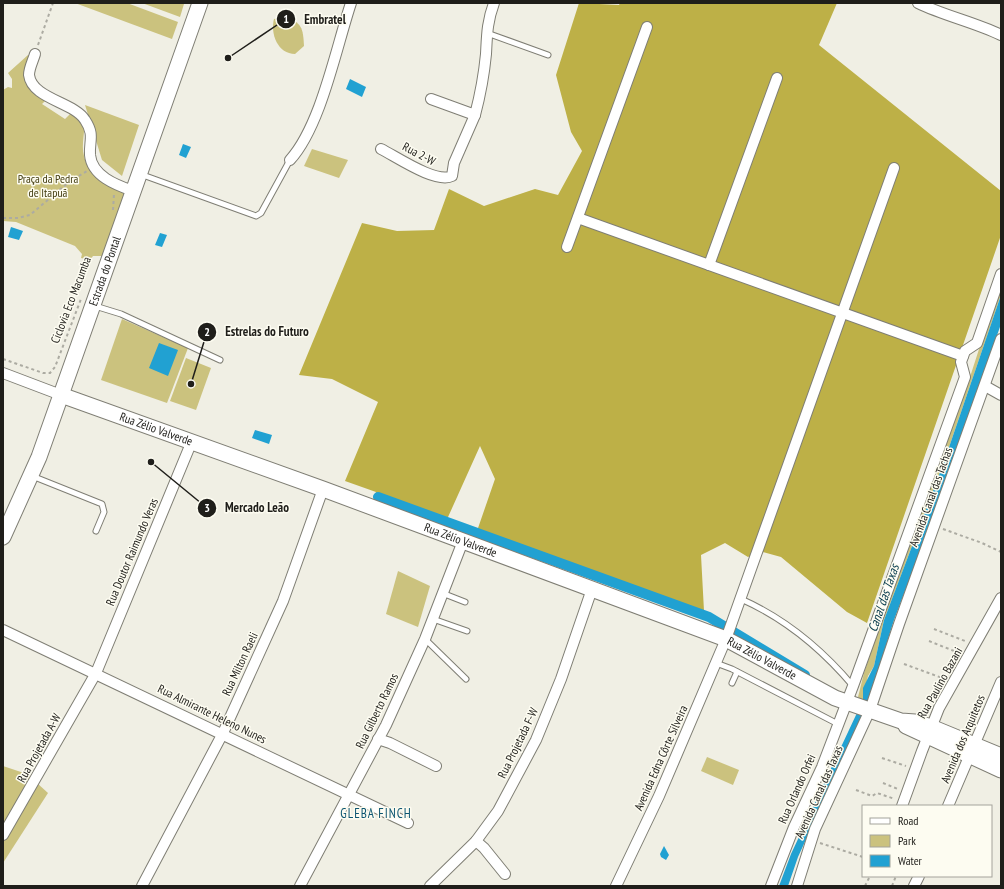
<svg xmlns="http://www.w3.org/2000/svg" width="1004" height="889" viewBox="0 0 1004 889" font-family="'PT Sans Narrow',sans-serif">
	<rect width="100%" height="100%" fill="#f0efe4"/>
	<g fill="#cbc27e">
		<polygon points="75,3 127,3 178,22 172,39"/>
		<polygon points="142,3 181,3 184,4 180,17"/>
		<path d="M 284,17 C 302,22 303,28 304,46 L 295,54 C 278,54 270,34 274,19 Z"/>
		<path d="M 28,55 L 29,56 L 25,68 L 47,99 L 42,104 L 65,119 L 72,112 L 84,124 C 85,134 81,145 84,156 C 89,177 108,188 127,193 L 103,256 L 93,256 L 90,260 L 81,258 L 82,254 L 75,246 L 16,222 L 3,221 L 3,90 L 8,87 L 12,88 L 12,79 L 8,73 Z"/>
		<polygon points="85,105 139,125 122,176 102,160"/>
		<polygon points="312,149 348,160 339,178 304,166"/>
		<polygon points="1001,281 1001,295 944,462 884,620 874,666 868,676 863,699 861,700 858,697 864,673 909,539 918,523 922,504 935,474 953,417 970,377"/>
		<polygon points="122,319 188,348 167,403 101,380"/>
		<polygon points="186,358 211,368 196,410 170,401"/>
		<polygon points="398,571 430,586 418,627 386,614"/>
		<polygon points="707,757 739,770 733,785 701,771"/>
		<polygon points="3,766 27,774 48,793 3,863"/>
	</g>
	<polygon fill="#bdb047" points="579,3 619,5 620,3 837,3 819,45 1001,191 1001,235 867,623 847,612 781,557 759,551 748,557 725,543 701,555 704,611 477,531 495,479 480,446 444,526 374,501 376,492 345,481 378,402 332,379 299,375 362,223 397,231 434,230 449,189 484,206 535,189 558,195 582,151 571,132 556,75"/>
	<g fill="#21a1d2">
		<polygon points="350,79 366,87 362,97 346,89"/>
		<polygon points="183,144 191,147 186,158 179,155"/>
		<polygon points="11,227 23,231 19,240 8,237"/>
		<polygon points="160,233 167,235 162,247 155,245"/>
		<polygon points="1001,295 1001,324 941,496 894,620 872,690 872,695 798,857 788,886 779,886 791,854 863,700 863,688 874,666 884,620 944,462"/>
		<polygon points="159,343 178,350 168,376 149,368"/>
		<polygon points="255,430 272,435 269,444 252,438"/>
		<polygon points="664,846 669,855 666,860 661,857 660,854"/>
	</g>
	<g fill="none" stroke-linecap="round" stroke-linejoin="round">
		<polyline stroke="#21a1d2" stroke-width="10" points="378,497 709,617 805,675"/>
		<g stroke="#7f7e74" stroke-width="7">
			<g id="lane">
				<polyline points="487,33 548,55"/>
				<polyline points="140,174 256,216 261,213 290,160"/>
				<polyline points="95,306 121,314 220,360"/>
				<polyline points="32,476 102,504 104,512 96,531"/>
				<polyline points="442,593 465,602"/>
				<path d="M 741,599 C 786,619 821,648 853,686"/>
				<polyline points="433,619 467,631"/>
				<polyline points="425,639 466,679"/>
				<polyline points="716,663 732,669 838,724"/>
				<polyline points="732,683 737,672"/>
			</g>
		</g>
		<g stroke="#7f7e74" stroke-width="12">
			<g id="street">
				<path d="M 918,3 C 945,16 974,22 1001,35"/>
				<path d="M 35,54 C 33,61 29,68 29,75 C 32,99 74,102 85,120 C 95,135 89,141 90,155 C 92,176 116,185 133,191"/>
				<path d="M 431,99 L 475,115 C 480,96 484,75 486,54 C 487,35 487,22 494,3"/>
				<path d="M 381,149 C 397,157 436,184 452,176 L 454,163 L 475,115"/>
				<path d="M 290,160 C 321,126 336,48 351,3"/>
				<polyline points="578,218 963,356"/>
				<polyline points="567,247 647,27"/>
				<polyline points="709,265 777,78"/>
				<polyline points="3,373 61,395"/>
				<polyline points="985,386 1001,395"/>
				<polyline points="3,630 408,823"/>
				<polyline points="378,739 390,743 436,766"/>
				<polyline points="902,806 922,751 939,708 1001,598"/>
				<polyline points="948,806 1001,682"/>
				<polyline points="3,835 96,673 192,441"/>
				<polyline points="476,841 484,848 505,874"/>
				<polyline points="142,886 223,733 283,601 323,489"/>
				<polyline points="300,886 386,725 425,639 463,541"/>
				<polyline points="430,886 476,841 498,811 536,740 561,679 592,589"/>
				<polyline points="616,886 659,796 726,639 894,168"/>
				<polyline points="771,886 794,827 822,767 853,686 965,377 961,362 965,351 977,343 1001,274"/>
				<polyline points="797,886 815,829 870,710 899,624 1001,339"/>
				<polyline points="914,886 919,876"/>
			</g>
		</g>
		<g stroke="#7f7e74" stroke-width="17">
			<g id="secondary">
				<path id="s1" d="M 61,395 L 323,489 L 726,639 L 835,698 L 901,721 L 915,722 L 931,727 L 1001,756"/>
				<path id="s2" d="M 3,537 L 39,457 L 200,3"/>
				<polyline points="906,726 1001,770"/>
			</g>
		</g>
		<g stroke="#acaba2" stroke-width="2" stroke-dasharray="3 3" stroke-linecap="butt">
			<polyline points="38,45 53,3"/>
			<polyline points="113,210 114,194"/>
			<polyline points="3,218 18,218 30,215 69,182 87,171"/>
			<polyline points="3,359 43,373 50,373 55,367 81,299"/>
			<polyline points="943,529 982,543 1001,552"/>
			<polyline points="934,629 965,641"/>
			<polyline points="929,641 959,653"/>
			<polyline points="904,664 945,679"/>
			<polyline points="882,758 906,766"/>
			<polyline points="883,783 898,789"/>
			<polyline points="856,790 872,796 877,793 895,799"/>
			<polyline points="820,843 863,857"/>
			<polyline points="865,886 870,876"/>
			<polyline points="892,886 896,876"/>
		</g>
		<use href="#lane" stroke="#fff" stroke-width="5"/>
		<use href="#street" stroke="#fff" stroke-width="10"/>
		<use href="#secondary" stroke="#fff" stroke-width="15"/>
	</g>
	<g text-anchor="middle" stroke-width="3" stroke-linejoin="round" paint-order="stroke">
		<g font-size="12" fill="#1f1e1a" stroke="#fdfcf1">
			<text transform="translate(419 154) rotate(28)" y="4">Rua 2-W</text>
			<text dy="4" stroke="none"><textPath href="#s2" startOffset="285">Estrada do Pontal</textPath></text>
			<text transform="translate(71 300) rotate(-69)" y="4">Ciclovia Eco Macumba</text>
			<text dy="4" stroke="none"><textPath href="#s1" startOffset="101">Rua Zélio Valverde</textPath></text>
			<text transform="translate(931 497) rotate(-70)" y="4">Avenida Canal das Tachas</text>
			<text dy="4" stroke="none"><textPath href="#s1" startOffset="425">Rua Zélio Valverde</textPath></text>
			<text transform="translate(132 552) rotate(-67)" y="4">Rua Doutor Raimundo Veras</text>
			<text dy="4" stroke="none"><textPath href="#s1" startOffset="749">Rua Zélio Valverde</textPath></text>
			<text transform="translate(240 664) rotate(-65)" y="4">Rua Milton Raeli</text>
			<text transform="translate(940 683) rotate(-61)" y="4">Rua Paulino Bazani</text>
			<text transform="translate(377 711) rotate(-64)" y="4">Rua Gilberto Ramos</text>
			<text transform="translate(212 714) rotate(26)" y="4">Rua Almirante Heleno Nunes</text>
			<text transform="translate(963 739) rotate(-67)" y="4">Avenida dos Arquitetos</text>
			<text transform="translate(518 743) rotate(-64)" y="4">Rua Projetada F-W</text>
			<text transform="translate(39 748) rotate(-61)" y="4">Rua Projetada A-W</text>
			<text transform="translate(661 758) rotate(-66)" y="4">Avenida Edna Côrte Silveira</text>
			<text transform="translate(797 789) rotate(-66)" y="4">Rua Orlando Orfei</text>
			<text transform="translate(819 792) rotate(-66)" y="4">Avenida Canal das Taxas</text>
		</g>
		<g font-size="12" fill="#433d11" stroke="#fdfcf1">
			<text x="48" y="183">Praça da Pedra<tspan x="48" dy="14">de Itapuã</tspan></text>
		</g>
		<g font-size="13" font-style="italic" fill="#003549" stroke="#fdfcf1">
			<text transform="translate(883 598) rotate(-71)" y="5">Canal das Taxas</text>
		</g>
		<g font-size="13" letter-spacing="1" fill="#0c5571" stroke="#fdfcf1">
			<text x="376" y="818">GLEBA FINCH</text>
		</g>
	</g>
	<path fill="none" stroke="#1f1e1a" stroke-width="1.5" d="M228 58L286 19M191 384L207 332M151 462L207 508"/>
	<g fill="#1f1e1a" stroke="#fdfcf1" stroke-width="1.5">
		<circle cx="228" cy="58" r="4"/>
		<circle cx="191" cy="384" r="4"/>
		<circle cx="151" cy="462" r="4"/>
		<circle cx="286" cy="19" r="10"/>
		<circle cx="207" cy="332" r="10"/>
		<circle cx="207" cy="508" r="10"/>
	</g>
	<g font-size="12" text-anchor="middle" font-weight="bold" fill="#fff">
		<text x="286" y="23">1</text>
		<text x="207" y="336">2</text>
		<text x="207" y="512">3</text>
	</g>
	<g font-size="13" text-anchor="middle" font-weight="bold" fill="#1f1e1a" stroke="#fdfcf1" stroke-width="3" stroke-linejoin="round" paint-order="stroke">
		<text x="325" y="24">Embratel</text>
		<text x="267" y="336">Estrelas do Futuro</text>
		<text x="257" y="512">Mercado Leão</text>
	</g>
	<rect width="1004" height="889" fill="none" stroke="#1f1e1a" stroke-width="8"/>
	<rect x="862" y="805" width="130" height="72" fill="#fdfcf1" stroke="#a4a39b"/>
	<rect x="870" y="818" width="20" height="6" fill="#ffffff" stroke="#a4a39b"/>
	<text x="898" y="825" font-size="12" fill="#1f1e1a">Road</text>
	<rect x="870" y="835" width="20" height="12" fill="#cbc27e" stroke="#a4a39b"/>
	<text x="898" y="845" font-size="12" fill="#1f1e1a">Park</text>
	<rect x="870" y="855" width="20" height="12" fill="#21a1d2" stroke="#a4a39b"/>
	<text x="898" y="865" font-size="12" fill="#1f1e1a">Water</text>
</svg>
